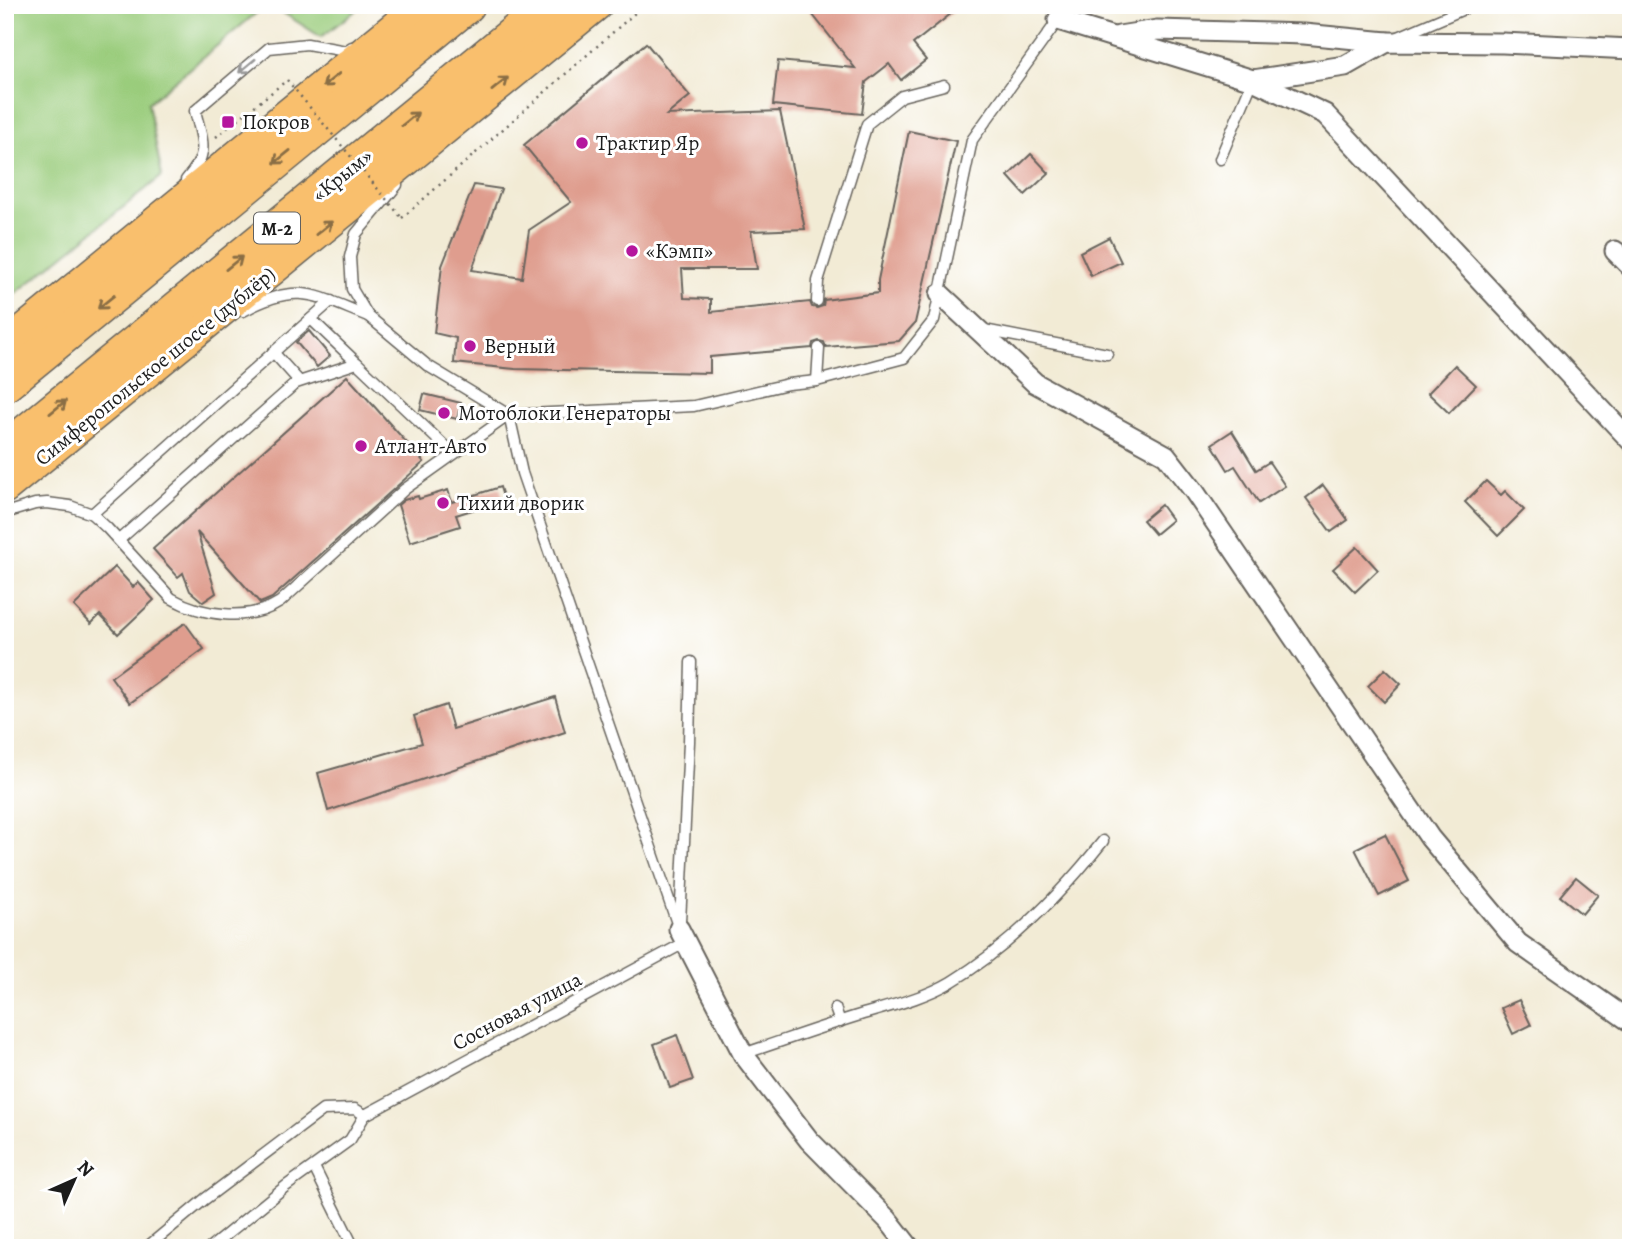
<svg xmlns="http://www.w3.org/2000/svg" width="1636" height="1253" viewBox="0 0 1636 1253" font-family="Alegreya,serif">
	<rect width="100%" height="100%" fill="#fff"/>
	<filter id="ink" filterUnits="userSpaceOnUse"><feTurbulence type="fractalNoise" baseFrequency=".0143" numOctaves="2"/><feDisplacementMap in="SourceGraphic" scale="14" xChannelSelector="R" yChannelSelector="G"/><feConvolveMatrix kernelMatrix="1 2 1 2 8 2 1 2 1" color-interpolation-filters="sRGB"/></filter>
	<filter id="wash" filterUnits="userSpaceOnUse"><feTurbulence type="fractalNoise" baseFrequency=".00686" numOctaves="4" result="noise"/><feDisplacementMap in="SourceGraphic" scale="28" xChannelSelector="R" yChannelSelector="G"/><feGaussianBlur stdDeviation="1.57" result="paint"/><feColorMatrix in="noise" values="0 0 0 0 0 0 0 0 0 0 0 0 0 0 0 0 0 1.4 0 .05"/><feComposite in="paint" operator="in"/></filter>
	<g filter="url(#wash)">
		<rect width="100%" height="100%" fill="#f2ebd5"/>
		<g fill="#9acc7c" stroke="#5b744c" stroke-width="2">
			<polygon points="5,5 266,5 148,103 162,176 5,302"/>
			<polygon points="271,5 363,5 321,37"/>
		</g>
		<g id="blocks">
			<g fill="#df9d8e">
				<polygon points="805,5 962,5 913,44 926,60 901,80 889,64 866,82 862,114 773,105 778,61 855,68"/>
				<polygon points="646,43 690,96 667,115 780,111 805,229 751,231 757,269 682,269 684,298 711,299 711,312 810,302 812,307 817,308 823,306 824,300 878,293 878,280 909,131 956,141 915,323 899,341 826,347 824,342 819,341 813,343 812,348 710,357 710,373 515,369 454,363 456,338 434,333 442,266 474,185 501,189 472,270 522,278 529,230 571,202 524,145"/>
				<polygon points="1031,154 1049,173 1025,195 1008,176"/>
				<polygon points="1109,237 1121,262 1091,276 1080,252"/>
				<polygon points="309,331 330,356 317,367 296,342"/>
				<polygon points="1455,365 1476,385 1449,413 1428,393"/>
				<polygon points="347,376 424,462 272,598 265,601 260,603 197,532 216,593 203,602 190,591 183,573 178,577 153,549"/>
				<polygon points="424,394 461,403 457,419 420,410"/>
				<polygon points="1232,431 1256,470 1269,462 1285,486 1259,503 1235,466 1228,470 1212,444"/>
				<polygon points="1486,481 1501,495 1505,491 1524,510 1498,536 1465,502"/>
				<polygon points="1323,485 1348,520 1331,532 1306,498"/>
				<polygon points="500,487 504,500 456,515 460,526 410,542 398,505 404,500 418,496 419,499 448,490 452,502"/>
				<polygon points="1161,505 1172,520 1155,534 1143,520"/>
				<polygon points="1357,547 1378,570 1355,592 1333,569"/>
				<polygon points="115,567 133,587 138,582 154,600 118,634 100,615 91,624 74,606"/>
				<polygon points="185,623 204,649 130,703 111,677"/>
				<polygon points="1385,669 1401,684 1384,702 1368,686"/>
				<polygon points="555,697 565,732 328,811 318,773 422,743 414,716 446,705 453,729"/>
				<polygon points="1385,834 1409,881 1379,896 1355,849"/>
				<polygon points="1576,877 1598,895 1582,914 1560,896"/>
				<polygon points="1519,1000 1531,1025 1513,1034 1501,1008"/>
				<polygon points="677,1035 693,1080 670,1088 654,1044"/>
			</g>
		</g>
	</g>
	<g filter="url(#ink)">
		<use href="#blocks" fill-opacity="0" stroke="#67645d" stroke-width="2"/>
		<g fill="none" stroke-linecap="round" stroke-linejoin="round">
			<g stroke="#67645d" stroke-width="13">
				<g id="service">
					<polyline points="1396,38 1473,5"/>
					<polyline points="1220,159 1253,80"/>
					<path d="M 186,180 C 210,153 203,143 195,111 L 269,48 L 307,44 L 346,51 L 352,47"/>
					<polyline points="397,185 356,234 350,257 352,289 368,316 428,366 509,415 694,406 788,384 817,381 904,358 934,320 972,140 1069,5"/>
					<polyline points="817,301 818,281 867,124 902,96 944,85"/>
					<path d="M 243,311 C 298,281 314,295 368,316"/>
					<polyline points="311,319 357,363"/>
					<polyline points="984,330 1107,354"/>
					<polyline points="273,352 299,381"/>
					<polyline points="817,381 819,348"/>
					<path d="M 5,513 L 35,504 L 47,503 L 70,506 L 92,514 L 107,528 L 171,598 C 202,616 249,622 280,602 L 405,489 L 509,415 L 522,473 L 679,929"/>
					<polyline points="92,514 331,301"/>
					<polyline points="119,540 296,383 357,363 453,454"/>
					<polyline points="680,922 689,742 691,662"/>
					<polyline points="835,1008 840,1022"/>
					<path d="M 743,1054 C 782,1041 821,1027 860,1015 C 890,1006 924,998 951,982 C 1011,946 1060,895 1103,841"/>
					<polyline points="365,1115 686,942"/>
					<polyline points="314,1167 354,1248"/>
					<polyline points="146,1248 205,1199 323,1110 355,1109 365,1115"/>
					<polyline points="210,1248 286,1186 350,1140 365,1115"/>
				</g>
			</g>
			<g stroke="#67645d" stroke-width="23">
				<g id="minor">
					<polyline points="1058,20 1253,80 1325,114 1631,441"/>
					<polyline points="1119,36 1157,30 1304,34 1387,42"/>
					<polyline points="1253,80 1345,66 1387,42 1503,43 1631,49"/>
					<polyline points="1615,251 1631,267"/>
					<polyline points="940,294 1035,383 1166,455 1194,491 1430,838 1518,943 1631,1022"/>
					<polyline points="679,929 743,1054 809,1140 888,1220 910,1248"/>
				</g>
			</g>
			<g stroke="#67645d" stroke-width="33">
				<g id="primary">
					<polyline points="5,345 421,5"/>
					<polyline points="5,488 597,5"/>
				</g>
			</g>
			<g stroke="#67645d" stroke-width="38">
				<g id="motorway">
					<polyline points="5,384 467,5"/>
					<polyline points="5,450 549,5"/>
				</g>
			</g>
			<g stroke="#67645d" stroke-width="2.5" stroke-dasharray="2 5" stroke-linecap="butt">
				<polyline points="216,137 287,80"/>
				<polyline points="402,218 644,5"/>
			</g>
			<use href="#service" stroke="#fff" stroke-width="10"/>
			<use href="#minor" stroke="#fff" stroke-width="19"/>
			<use href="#primary" stroke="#f9bf6d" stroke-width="30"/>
			<use href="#motorway" stroke="#f9bf6d" stroke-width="35"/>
			<polyline stroke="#67645d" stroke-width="2.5" stroke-dasharray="2 5" stroke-linecap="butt" points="287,80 402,218"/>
		</g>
		<defs><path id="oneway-shaft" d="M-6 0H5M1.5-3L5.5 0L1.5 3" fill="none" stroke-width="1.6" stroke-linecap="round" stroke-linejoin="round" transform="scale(1.75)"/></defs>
		<use stroke="#999" href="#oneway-shaft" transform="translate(247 66) rotate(140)"/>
		<g stroke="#8a6e44">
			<use href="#oneway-shaft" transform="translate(331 80) rotate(141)"/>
			<use href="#oneway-shaft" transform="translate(500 84) rotate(-39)"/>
			<use href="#oneway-shaft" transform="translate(410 119) rotate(-39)"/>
			<use href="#oneway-shaft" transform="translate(282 157) rotate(141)"/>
			<use href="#oneway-shaft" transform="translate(324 228) rotate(-39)"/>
			<use href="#oneway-shaft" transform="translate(234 263) rotate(-39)"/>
			<use href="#oneway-shaft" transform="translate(106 302) rotate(141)"/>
			<use href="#oneway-shaft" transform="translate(58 407) rotate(-39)"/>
		</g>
	</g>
	<g fill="#b5179e" stroke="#fff" stroke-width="2.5">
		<rect x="221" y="115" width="14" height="14" rx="3.5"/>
		<circle cx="582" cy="143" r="7"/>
		<circle cx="632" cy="251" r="7"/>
		<circle cx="470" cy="346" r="7"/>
		<circle cx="444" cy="413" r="7"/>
		<circle cx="361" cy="446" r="7"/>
		<circle cx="443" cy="503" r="7"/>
	</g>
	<g text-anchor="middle" stroke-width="6" stroke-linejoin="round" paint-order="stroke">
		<rect fill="#fff" stroke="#606060" stroke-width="2" x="254" y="212.5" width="46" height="31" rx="5"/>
		<g font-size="19" font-weight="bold" fill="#1c1c1c">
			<text x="277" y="235">М-2</text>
		</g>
		<g font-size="21" fill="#1c1c1c" stroke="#fff" text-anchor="start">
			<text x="242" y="129">Покров</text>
			<text x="596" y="150">Трактир Яр</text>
			<text x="646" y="258">«Кэмп»</text>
			<text x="484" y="353">Верный</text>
			<text x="458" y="420">Мотоблоки Генераторы</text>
			<text x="375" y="453">Атлант-Авто</text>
			<text x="457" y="510">Тихий дворик</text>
		</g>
		<g font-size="21" fill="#1c1c1c" stroke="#fff">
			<text transform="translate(342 175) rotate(-39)" y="7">«Крым»</text>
			<text transform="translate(155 366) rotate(-39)" y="7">Симферопольское шоссе (дублёр)</text>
			<text transform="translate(517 1011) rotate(-28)" y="7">Сосновая улица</text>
		</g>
	</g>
	<rect width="1636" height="1253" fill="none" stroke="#fff" stroke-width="28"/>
	<g transform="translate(74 1180) rotate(45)" stroke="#ffffff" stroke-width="5" paint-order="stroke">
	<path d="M0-5L12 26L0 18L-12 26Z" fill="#1c1c1c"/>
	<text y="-10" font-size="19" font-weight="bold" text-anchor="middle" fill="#1c1c1c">N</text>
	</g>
</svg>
